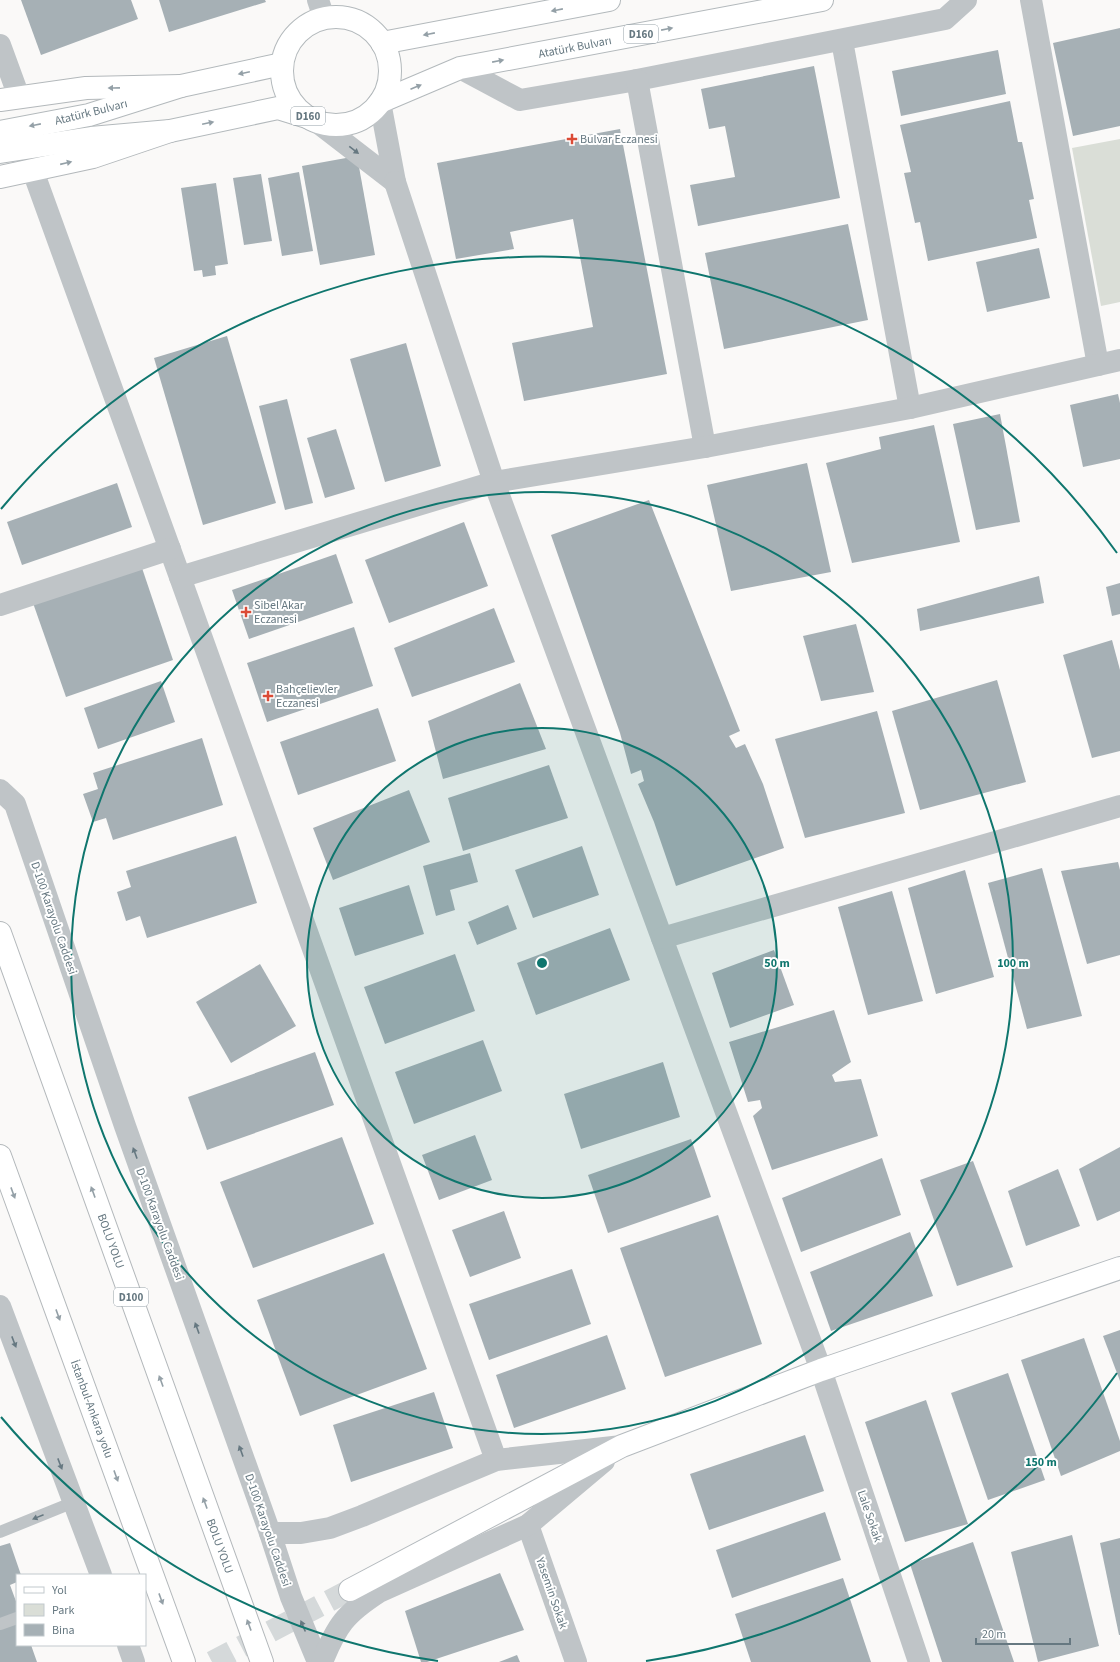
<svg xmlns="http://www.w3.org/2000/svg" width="1120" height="1662" viewBox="0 0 1120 1662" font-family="'Source Sans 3',sans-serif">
	<rect width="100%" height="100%" fill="#faf9f8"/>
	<polygon fill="#daded7" points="1120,139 1120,302 1101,306 1072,148"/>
	<g fill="#a6b0b5">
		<polygon points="21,0 131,0 138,19 41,55"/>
		<polygon points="159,0 265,0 266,2 169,32"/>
		<polygon points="1120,28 1120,126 1073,136 1053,43"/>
		<polygon points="998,50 1006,94 901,116 892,71"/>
		<polygon points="814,66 840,198 698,226 690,185 735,177 725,126 709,129 701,89"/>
		<polygon points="1010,101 1018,142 1022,142 1034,199 1029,200 1037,238 928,261 920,222 915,223 904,173 911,172 900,125"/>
		<polygon points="620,129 667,374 524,401 512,343 593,327 573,219 510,232 514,249 456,259 437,163"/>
		<polygon points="357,156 375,255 320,265 302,166"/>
		<polygon points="299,172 313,251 282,256 268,178"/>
		<polygon points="261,174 272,241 244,245 233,178"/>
		<polygon points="216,183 228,264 215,266 216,275 203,277 202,270 194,271 181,188"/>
		<polygon points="848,224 868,320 724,349 705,253"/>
		<polygon points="1039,248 1050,298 987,312 976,262"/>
		<polygon points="227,336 276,503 203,525 154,358"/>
		<polygon points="406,343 441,466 385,482 350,359"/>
		<polygon points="1118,394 1120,403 1120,459 1083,467 1070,405"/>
		<polygon points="287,399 313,503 285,510 259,406"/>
		<polygon points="1000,414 1020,522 976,530 953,424"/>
		<polygon points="934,425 960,542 852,563 826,463 881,449 879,437"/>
		<polygon points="336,429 355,489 325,498 307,438"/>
		<polygon points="807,463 831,572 731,591 707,485"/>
		<polygon points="117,483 132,527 22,565 7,522"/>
		<polygon points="649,500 740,731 729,736 736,748 745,744 763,784 784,848 676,886 654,822 638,784 644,781 641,770 631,774 620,733 551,535"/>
		<polygon points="464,522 488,586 389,623 365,560"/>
		<polygon points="336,554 353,603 249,639 232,590"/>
		<polygon points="141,565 173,660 66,697 33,603"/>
		<polygon points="1039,576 1044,603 920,631 917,609"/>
		<polygon points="1120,583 1120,614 1112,616 1106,587"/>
		<polygon points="494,608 515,662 412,697 394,648"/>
		<polygon points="856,624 874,692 821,701 803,636"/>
		<polygon points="354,627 373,686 267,722 247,663"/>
		<polygon points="1112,640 1120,670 1120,751 1092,758 1063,655"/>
		<polygon points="997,680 1026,782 920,810 892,711"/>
		<polygon points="161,681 175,722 98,749 84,708"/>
		<polygon points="520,683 546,749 443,779 428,721"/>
		<polygon points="378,708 396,761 298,795 280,742"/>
		<polygon points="877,711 905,813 805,838 775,739"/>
		<polygon points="202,738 223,805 113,840 106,818 93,822 83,794 98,789 93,773"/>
		<polygon points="549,765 568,818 463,851 448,798"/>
		<polygon points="409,790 430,842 333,880 313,828"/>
		<polygon points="236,836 257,903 147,938 140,916 126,921 117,892 131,887 126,871"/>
		<polygon points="582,846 599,895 533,918 515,870"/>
		<polygon points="470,853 478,882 450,890 455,910 436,916 423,866"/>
		<polygon points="1118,862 1120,870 1120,955 1087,964 1061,871"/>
		<polygon points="1042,868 1082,1016 1027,1029 988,883"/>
		<polygon points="965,870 994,977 936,994 908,888"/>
		<polygon points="409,885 424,934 355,956 339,908"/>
		<polygon points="892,891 923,1001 868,1015 838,907"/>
		<polygon points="508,905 517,929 477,945 468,922"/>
		<polygon points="610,928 630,980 536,1015 517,963"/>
		<polygon points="774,950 794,1005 730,1028 712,973"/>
		<polygon points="455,954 475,1011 385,1044 364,987"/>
		<polygon points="260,964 296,1026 231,1063 196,1002"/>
		<polygon points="834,1010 851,1062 832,1075 835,1082 861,1079 878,1136 772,1170 753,1116 762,1108 760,1100 748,1102 729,1042"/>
		<polygon points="483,1040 502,1091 414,1124 395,1072"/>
		<polygon points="315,1052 334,1105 207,1150 188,1097"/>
		<polygon points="663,1062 680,1117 581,1149 564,1094"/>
		<polygon points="475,1135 492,1180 439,1200 422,1155"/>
		<polygon points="342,1137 374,1224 253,1268 220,1182"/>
		<polygon points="691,1139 711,1197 608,1233 588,1175"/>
		<polygon points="1120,1147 1120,1211 1097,1221 1079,1169"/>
		<polygon points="882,1158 901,1215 801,1252 782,1198"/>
		<polygon points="973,1161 1013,1267 957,1286 920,1180"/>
		<polygon points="1058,1169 1080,1226 1026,1246 1008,1191"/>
		<polygon points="504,1211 521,1258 470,1277 452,1230"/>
		<polygon points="718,1215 762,1344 665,1377 620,1248"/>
		<polygon points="910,1232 933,1296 831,1331 810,1272"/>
		<polygon points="384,1253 427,1369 300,1416 257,1300"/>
		<polygon points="572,1269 591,1324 489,1360 469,1304"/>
		<polygon points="1120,1330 1120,1381 1103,1336"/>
		<polygon points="607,1335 626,1389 514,1428 496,1375"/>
		<polygon points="1084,1338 1120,1441 1120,1451 1061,1476 1021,1360"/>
		<polygon points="1008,1373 1045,1480 988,1500 951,1393"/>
		<polygon points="434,1392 453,1448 351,1482 333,1425"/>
		<polygon points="926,1400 968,1524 905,1542 865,1422"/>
		<polygon points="805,1435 824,1491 709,1530 690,1474"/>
		<polygon points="825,1512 841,1560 732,1598 716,1550"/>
		<polygon points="1072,1535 1099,1646 1038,1662 1011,1552"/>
		<polygon points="1120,1538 1120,1635 1119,1635 1100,1543"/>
		<polygon points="973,1542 1014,1662 942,1662 910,1564"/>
		<polygon points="10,1543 21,1575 17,1575 17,1582 10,1585 17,1604 17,1645 31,1645 37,1662 0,1662 0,1546"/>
		<polygon points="500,1573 524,1630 427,1662 421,1662 405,1611"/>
		<polygon points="843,1578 871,1662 751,1662 735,1614"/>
		<polygon points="517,1655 520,1662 499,1662"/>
	</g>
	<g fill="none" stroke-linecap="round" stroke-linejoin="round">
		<polyline stroke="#d5d9da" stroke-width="22" stroke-dasharray="22 11" stroke-linecap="butt" points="212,1662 350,1590"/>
		<g stroke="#b4babe" stroke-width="24">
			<polyline id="secondary" points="350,1590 622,1446 821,1370 1120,1268"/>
		</g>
		<g stroke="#b3b9bc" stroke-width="24">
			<g id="primary">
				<circle cx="336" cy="71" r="54"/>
				<polyline points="382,43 609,0"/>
				<polyline points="380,102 460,68 822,0"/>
				<polyline points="0,132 89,115 181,86 282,64"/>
				<polyline points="0,152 91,138 170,131 278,108 307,117"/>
			</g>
		</g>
		<g stroke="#b3b8bb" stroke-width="24">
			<g id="highway">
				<polyline points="0,100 86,88 181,86"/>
				<polyline points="0,177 93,157 170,131"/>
				<polyline points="0,933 262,1662"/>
				<polyline points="0,1156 184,1662"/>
			</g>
		</g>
		<g stroke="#bfc4c7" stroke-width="12">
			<polyline points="0,1532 74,1502"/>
			<polyline points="0,1624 17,1618"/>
		</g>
		<g stroke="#bfc4c7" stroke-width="22">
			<polyline points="318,0 324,18"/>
			<polyline points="1031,0 1098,365"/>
			<polyline points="842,41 910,408"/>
			<polyline points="0,45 19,97"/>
			<polyline points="460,68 520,100 637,80 945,19 966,0"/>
			<polyline points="637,80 705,447"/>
			<polyline points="312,118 395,182 380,102"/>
			<polyline points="33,171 180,577 496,1460"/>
			<polyline points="395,182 494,482 821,1370 919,1662"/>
			<polyline points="180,577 494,482 705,447 910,408 1120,360"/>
			<polyline points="0,605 170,549"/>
			<polyline points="0,790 15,804 125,1126 270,1533 291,1597 318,1662"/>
			<polyline points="662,938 1120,806"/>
			<polyline points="0,1306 101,1575"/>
			<polyline points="528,1525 576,1662"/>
			<polyline points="270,1533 301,1533 330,1528 362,1516 496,1460 622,1446"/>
			<polyline points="128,1645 134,1662"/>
			<path d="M 322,1662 C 337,1625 345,1614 379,1592 L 528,1525 L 604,1461"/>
		</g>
		<use href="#secondary" stroke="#fff" stroke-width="22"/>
		<use href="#primary" stroke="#fff" stroke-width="22"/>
		<use href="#highway" stroke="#fff" stroke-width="22"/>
	</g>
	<defs><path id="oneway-solid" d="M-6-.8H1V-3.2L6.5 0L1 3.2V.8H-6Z"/></defs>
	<g fill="#94a0a7">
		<use href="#oneway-solid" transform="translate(557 10) rotate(169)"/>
		<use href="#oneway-solid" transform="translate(667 29) rotate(-11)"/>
		<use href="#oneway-solid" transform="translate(429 34) rotate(169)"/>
		<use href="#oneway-solid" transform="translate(498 61) rotate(-11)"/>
		<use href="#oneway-solid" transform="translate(244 73) rotate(168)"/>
		<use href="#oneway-solid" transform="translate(416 87) rotate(-23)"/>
		<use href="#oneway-solid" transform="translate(114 88) rotate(179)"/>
		<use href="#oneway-solid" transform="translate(208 123) rotate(-12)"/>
		<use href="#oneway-solid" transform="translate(35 125) rotate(169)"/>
		<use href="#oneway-solid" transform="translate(66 163) rotate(-13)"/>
		<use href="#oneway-solid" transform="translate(93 1192) rotate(-110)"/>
		<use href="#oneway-solid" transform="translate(13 1193) rotate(70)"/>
		<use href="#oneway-solid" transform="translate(58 1315) rotate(70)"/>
		<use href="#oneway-solid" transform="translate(161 1381) rotate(-110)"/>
		<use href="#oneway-solid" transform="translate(116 1476) rotate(70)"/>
		<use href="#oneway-solid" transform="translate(205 1503) rotate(-110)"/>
		<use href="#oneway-solid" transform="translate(161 1599) rotate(70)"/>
		<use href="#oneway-solid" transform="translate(249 1625) rotate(-110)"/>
	</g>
	<g fill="#667881">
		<use href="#oneway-solid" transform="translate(354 150) rotate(38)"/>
		<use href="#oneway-solid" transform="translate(135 1153) rotate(-110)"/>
		<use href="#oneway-solid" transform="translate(197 1328) rotate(-110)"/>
		<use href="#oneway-solid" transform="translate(14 1342) rotate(69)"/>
		<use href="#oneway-solid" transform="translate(241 1451) rotate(-110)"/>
		<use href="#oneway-solid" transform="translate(60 1464) rotate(69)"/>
		<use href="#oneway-solid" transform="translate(38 1517) rotate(158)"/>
		<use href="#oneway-solid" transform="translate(303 1626) rotate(-113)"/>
	</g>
	<circle cx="542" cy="963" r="235" fill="#0f766e" fill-opacity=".12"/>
	<g fill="none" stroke="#0f766e" stroke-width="2">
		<circle cx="542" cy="963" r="235"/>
		<circle cx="542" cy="963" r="471"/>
		<path d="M1117 1373A706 706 0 0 1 646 1661M438 1661A706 706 0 0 1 1 1417M1 509A706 706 0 0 1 1117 553"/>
	</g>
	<g fill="#db4b36" stroke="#fff" stroke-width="1.5">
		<path d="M570 133h4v4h4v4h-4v4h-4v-4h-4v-4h4z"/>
		<path d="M244 606h4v4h4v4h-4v4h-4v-4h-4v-4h4z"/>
		<path d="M266 690h4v4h4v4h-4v4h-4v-4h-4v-4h4z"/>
	</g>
	<g text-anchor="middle" stroke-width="4" stroke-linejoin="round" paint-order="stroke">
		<g fill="#fff" stroke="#94a0a7" stroke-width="1">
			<rect x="624" y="25" width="34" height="18" rx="3"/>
			<rect x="291" y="107" width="34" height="18" rx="3"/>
			<rect x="114" y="1288" width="34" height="18" rx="3"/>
		</g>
		<g font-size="11" font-weight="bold" fill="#667881">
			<text x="641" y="38">D160</text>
			<text x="308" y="120">D160</text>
			<text x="131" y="1301">D100</text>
		</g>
		<g font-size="12" fill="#667881" stroke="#fff">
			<text transform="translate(575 47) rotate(-11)" y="4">Atatürk Bulvarı</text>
			<text transform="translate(91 112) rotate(-14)" y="4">Atatürk Bulvarı</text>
			<text transform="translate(54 918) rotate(71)" y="4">D-100 Karayolu Caddesi</text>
			<text transform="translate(160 1224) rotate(70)" y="4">D-100 Karayolu Caddesi</text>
			<text transform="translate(111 1241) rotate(70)" y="4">BOLU YOLU</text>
			<text transform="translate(92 1409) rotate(70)" y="4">İstanbul-Ankara yolu</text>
			<text transform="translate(870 1516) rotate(71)" y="4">Lale Sokak</text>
			<text transform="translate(268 1530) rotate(71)" y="4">D-100 Karayolu Caddesi</text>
			<text transform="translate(220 1546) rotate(70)" y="4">BOLU YOLU</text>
			<text transform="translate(552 1593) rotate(71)" y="4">Yasemin Sokak</text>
		</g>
		<g font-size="12" fill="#667881" stroke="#fff" text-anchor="start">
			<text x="580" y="143">Bulvar Eczanesi</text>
			<text x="254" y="609">Sibel Akar<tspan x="254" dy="14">Eczanesi</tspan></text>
			<text x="276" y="693">Bahçelievler<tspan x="276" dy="14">Eczanesi</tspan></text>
		</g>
	</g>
	<circle cx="542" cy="963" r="6" fill="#0f766e" stroke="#fff" stroke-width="2"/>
	<g font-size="12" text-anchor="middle" font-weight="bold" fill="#0f766e" stroke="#fff" stroke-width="4" stroke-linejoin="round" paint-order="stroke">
		<text x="777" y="967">50 m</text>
		<text x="1013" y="967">100 m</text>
		<text x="1041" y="1466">150 m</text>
	</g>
	<rect x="16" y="1574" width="130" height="72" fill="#ffffff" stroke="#c2c9cd"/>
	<rect x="24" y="1587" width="20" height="6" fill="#ffffff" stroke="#c2c9cd"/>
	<text x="52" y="1594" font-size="12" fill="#667881">Yol</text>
	<rect x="24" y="1604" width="20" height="12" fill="#daded7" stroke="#c2c9cd"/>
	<text x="52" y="1614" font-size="12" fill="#667881">Park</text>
	<rect x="24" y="1624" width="20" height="12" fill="#a6b0b5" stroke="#c2c9cd"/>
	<text x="52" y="1634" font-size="12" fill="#667881">Bina</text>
	<path d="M976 1638v6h94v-6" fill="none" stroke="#667881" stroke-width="2"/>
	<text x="982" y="1638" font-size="12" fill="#667881" stroke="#ffffff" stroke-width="3" paint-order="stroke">20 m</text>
</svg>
